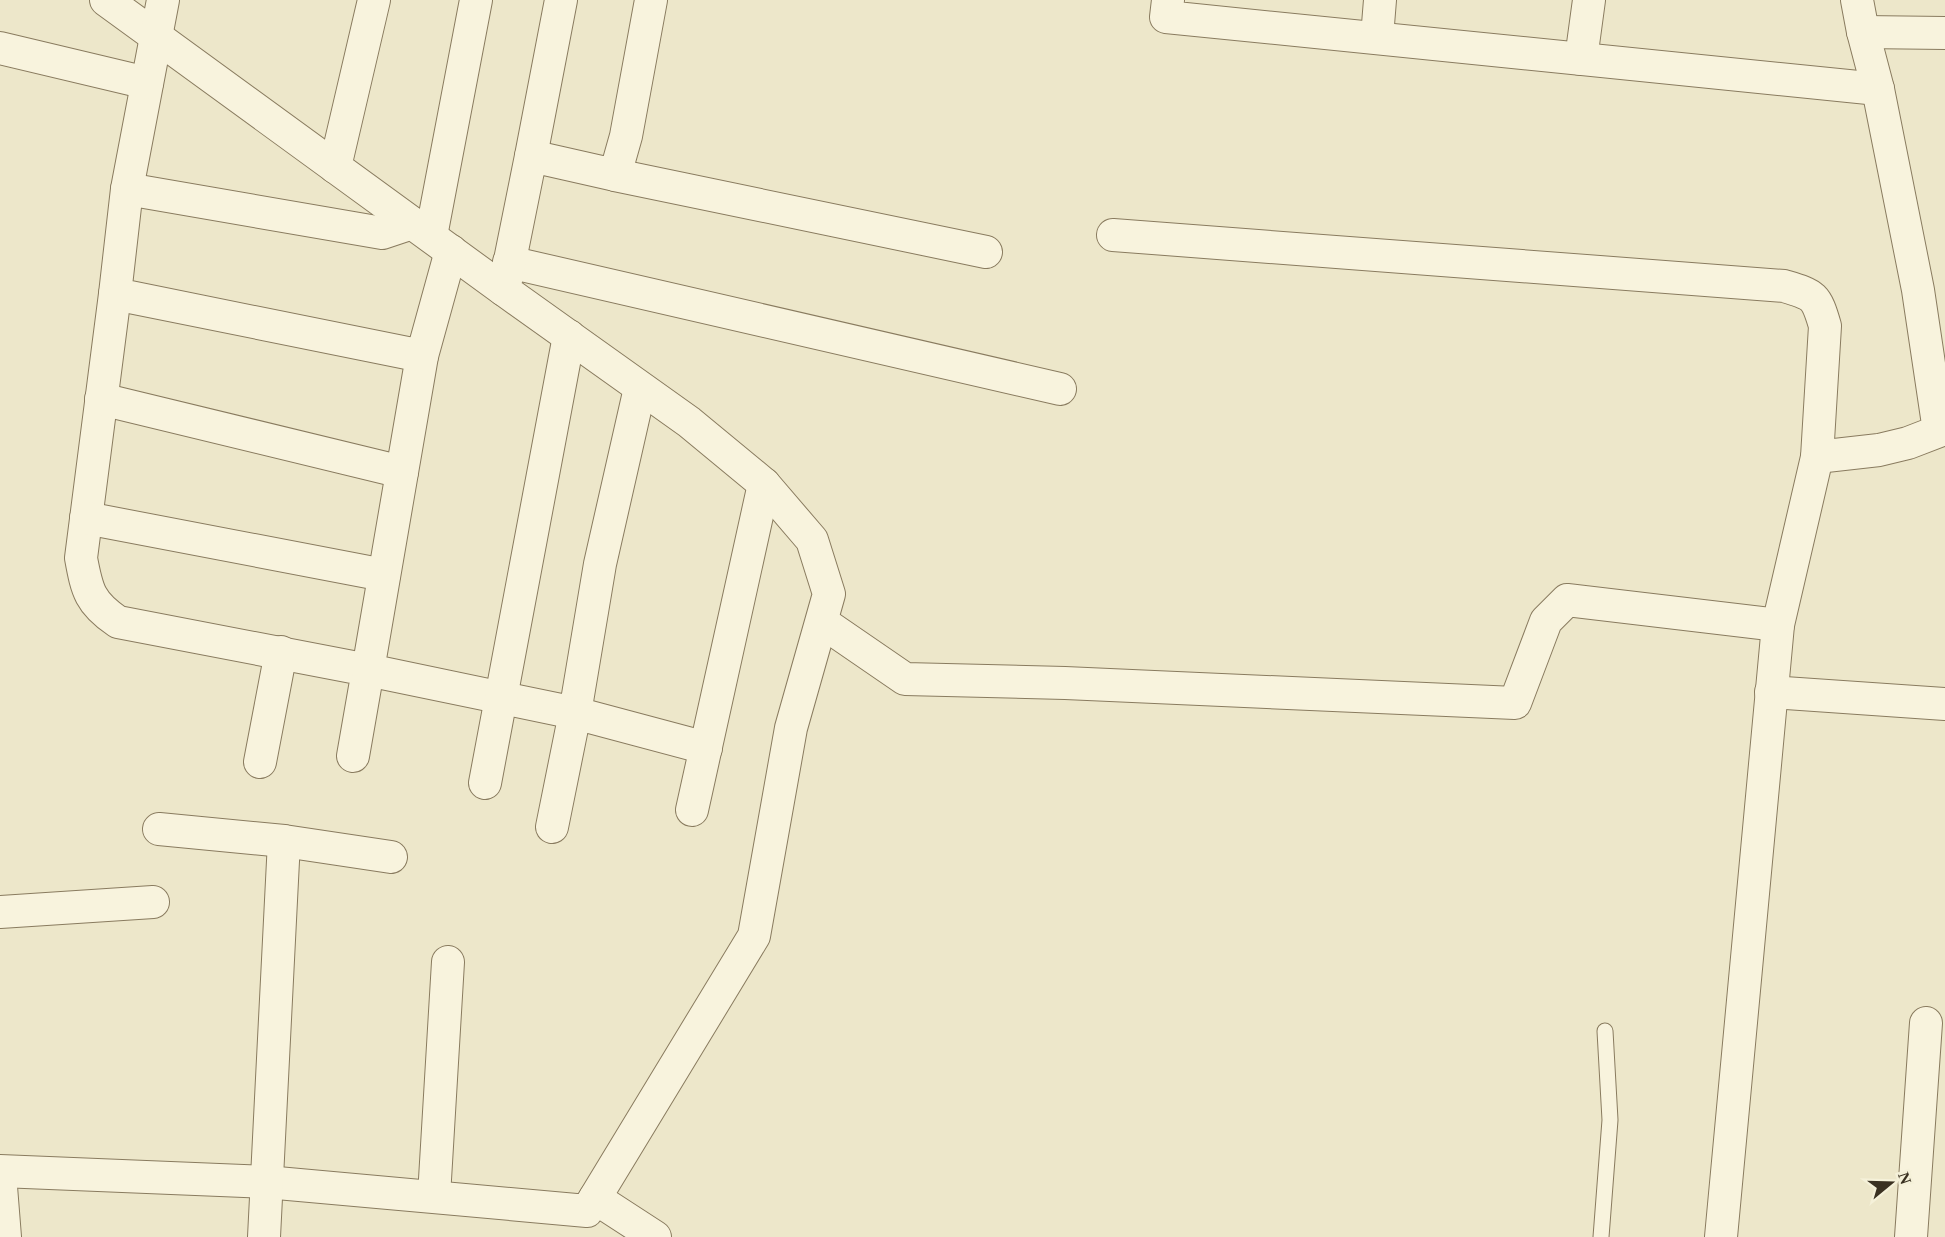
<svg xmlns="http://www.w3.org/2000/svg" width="1945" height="1237" viewBox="0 0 1945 1237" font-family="'Times New Roman',serif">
	<rect width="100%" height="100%" fill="#ede7ca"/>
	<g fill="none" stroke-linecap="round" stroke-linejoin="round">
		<g stroke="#897b5f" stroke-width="17">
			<polyline id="lane" points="1601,1237 1610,1120 1605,1031"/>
		</g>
		<g stroke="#897b5f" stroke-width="34">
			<g id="street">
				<polyline points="106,0 504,290"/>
				<polyline points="163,0 127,189 115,294 422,356 451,251"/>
				<polyline points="1168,0 1166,17 1878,89"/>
				<polyline points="1863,32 1945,33"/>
				<polyline points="1377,37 1380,0"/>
				<polyline points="0,48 147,83"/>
				<polyline points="1581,59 1589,0"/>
				<polyline points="531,156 561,0"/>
				<polyline points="335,167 374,0"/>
				<polyline points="615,175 986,252"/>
				<polyline points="127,189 382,233 412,223"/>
				<path d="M 1113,235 L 1784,286 C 1814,295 1816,295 1825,326 L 1817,457"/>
				<polyline points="431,236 476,0"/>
				<polyline points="509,262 1060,389"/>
				<path d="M 115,294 L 81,558 C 87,591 90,603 118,622 L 368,670 L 353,756"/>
				<polyline points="422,356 368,670 575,713 600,564 640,388"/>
				<polyline points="101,399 402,472"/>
				<polyline points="86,518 384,575"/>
				<polyline points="822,622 905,679 1065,683 1515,703 1546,621 1567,600 1778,625"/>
				<polyline points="1771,692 1945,704"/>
				<polyline points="260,762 281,652"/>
				<polyline points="485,783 569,336"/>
				<polyline points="692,810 764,484"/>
				<polyline points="552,827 575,713 706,748"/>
				<polyline points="159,829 284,841 391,857"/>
				<polyline points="0,912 153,902"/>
				<polyline points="0,1171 266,1182 587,1211 754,936 791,728 829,594 812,540 764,484 689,422 504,290 531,156 615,175 626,136 651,0"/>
				<polyline points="0,1174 5,1237"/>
				<polyline points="434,1196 448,962"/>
				<polyline points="595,1198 655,1237"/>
				<polyline points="264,1237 284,841"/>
				<polyline points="1721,1237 1778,625 1817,457 1879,450 1908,443 1939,431 1918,290 1878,89 1863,32 1857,0"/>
				<polyline points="1911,1237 1926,1023"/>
			</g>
		</g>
		<use href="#lane" stroke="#f8f3dd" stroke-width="15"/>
		<use href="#street" stroke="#f8f3dd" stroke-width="32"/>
	</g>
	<g transform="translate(1891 1183) rotate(71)" stroke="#f5f1d9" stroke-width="4.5" paint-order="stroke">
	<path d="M0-4.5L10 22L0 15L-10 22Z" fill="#3a3121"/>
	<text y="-9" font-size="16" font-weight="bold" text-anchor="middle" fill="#3a3121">N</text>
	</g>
</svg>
